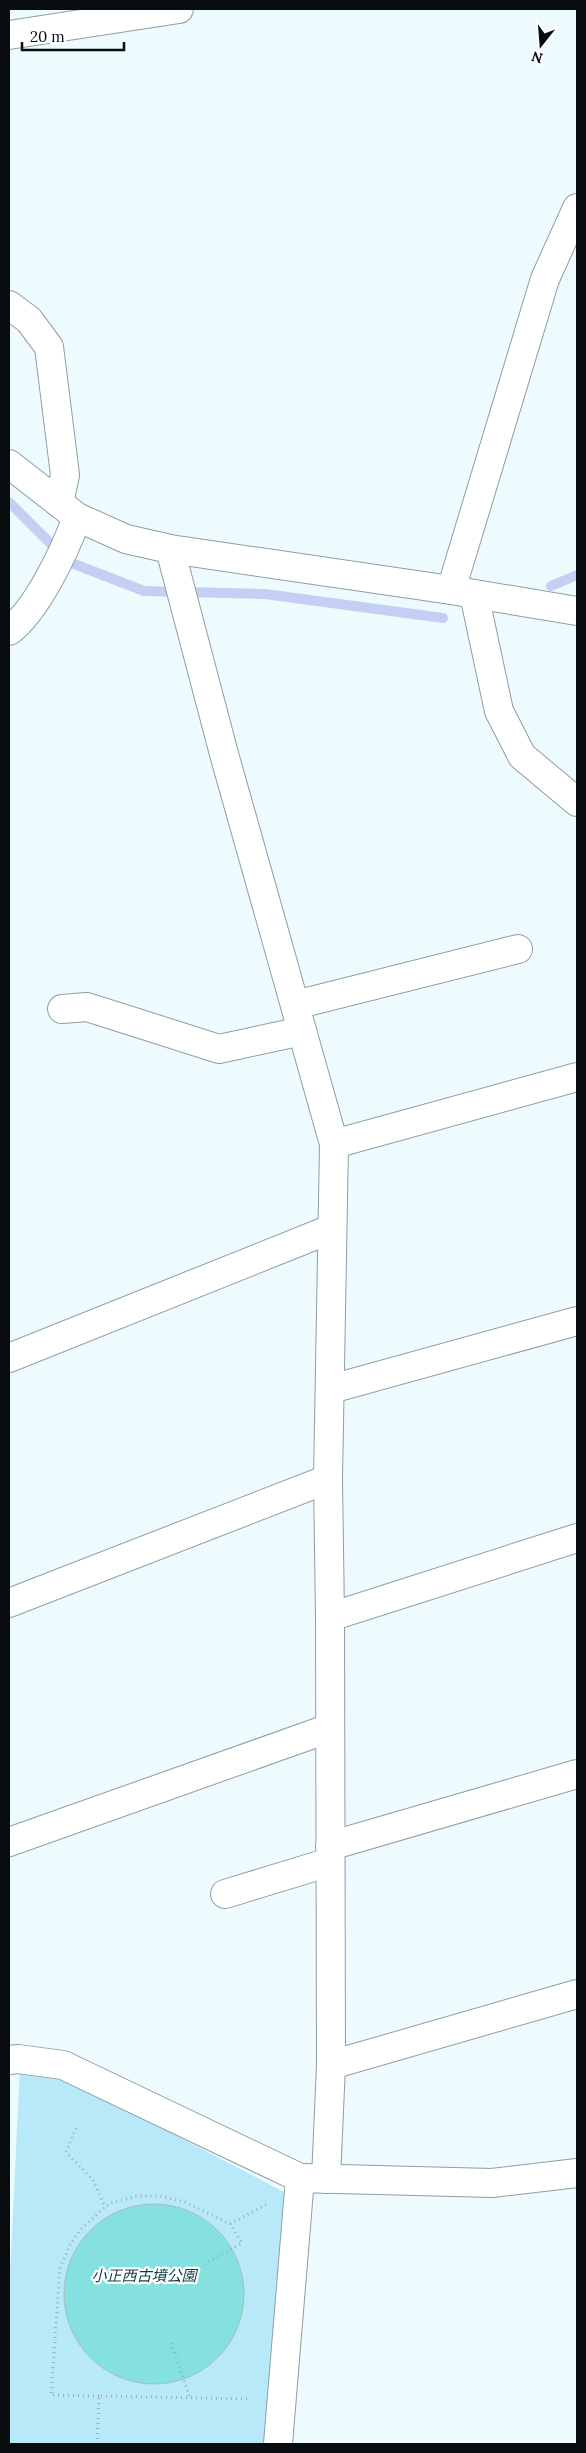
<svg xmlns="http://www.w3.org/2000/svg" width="586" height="2453" viewBox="0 0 586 2453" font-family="Lora,'Noto Sans JP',serif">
	<rect width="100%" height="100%" fill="#edfafe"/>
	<polygon fill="#b8e9f9" points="20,2067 60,2075 286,2193 267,2444 9,2444 9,2295"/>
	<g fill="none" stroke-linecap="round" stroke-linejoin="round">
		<g stroke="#c3d0f4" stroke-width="10">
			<polyline points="9,502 69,562 144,591 265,594 443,618"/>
			<polyline points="551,586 577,575"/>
		</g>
	</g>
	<circle fill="#85e1df" stroke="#acbbba" cx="154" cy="2294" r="90"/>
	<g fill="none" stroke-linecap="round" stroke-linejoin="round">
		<g stroke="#909ea2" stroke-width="30">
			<g id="minor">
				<polyline points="9,305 29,320 49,347 65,475 59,503"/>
				<polyline points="9,464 77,517 126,539 170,549 451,590 577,611"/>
				<polyline points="170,549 224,754 334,1144 328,1479 330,1617 331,2065 326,2179"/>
				<polyline points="451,590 545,279 577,208"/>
				<polyline points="474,594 499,711 522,756 577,802"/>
				<path d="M 9,631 C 37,610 65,551 77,517"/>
				<polyline points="295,1005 518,949"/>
				<polyline points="62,1009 87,1007 219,1049 302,1031"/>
				<polyline points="334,1144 577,1077"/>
				<polyline points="9,1358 331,1229"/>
				<polyline points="331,1389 577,1321"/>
				<polyline points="9,1603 328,1479"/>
				<polyline points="330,1617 577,1538"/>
				<polyline points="9,1842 330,1728"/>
				<polyline points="330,1846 577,1774"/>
				<polyline points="225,1894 330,1862"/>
				<polyline points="9,2060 18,2059 63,2065 300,2178"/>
				<polyline points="331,2065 577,1994"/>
				<polyline points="278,2444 300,2178 492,2183 577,2173"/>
			</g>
		</g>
		<g stroke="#909ea2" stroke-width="30">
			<polyline id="highway" points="9,35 179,9"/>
		</g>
		<g stroke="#a1acaf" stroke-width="3" stroke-dasharray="1 4" stroke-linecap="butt">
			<polyline points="76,2128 66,2152 93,2180 105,2207"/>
			<polyline points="230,2224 267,2204"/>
			<polyline points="171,2343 190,2398"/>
			<polyline points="99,2396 51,2395 60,2268 70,2245 80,2230 105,2207 111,2203 137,2196 160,2196 185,2202 230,2224 242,2243 205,2264"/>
			<polyline points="97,2444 99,2396 250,2399"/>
		</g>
		<use href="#minor" stroke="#fff" stroke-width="28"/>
		<use href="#highway" stroke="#fff" stroke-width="28"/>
	</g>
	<g text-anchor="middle" stroke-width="4.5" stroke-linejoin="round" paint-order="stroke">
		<g font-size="15" font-style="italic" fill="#133b46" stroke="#fff">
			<text x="144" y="2281">小正西古墳公園</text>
		</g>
	</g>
	<rect width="586" height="2453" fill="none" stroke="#080c0e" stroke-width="20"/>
	<g transform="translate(541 45) rotate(197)" stroke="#ffffff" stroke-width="4" paint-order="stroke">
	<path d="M0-4L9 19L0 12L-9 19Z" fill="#080c0e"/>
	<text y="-8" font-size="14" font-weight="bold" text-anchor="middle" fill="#080c0e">N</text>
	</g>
	<path d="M22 42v8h102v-8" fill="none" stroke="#080c0e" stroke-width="2.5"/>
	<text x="30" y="42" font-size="15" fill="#080c0e" stroke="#ffffff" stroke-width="4" paint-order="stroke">20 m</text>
</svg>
